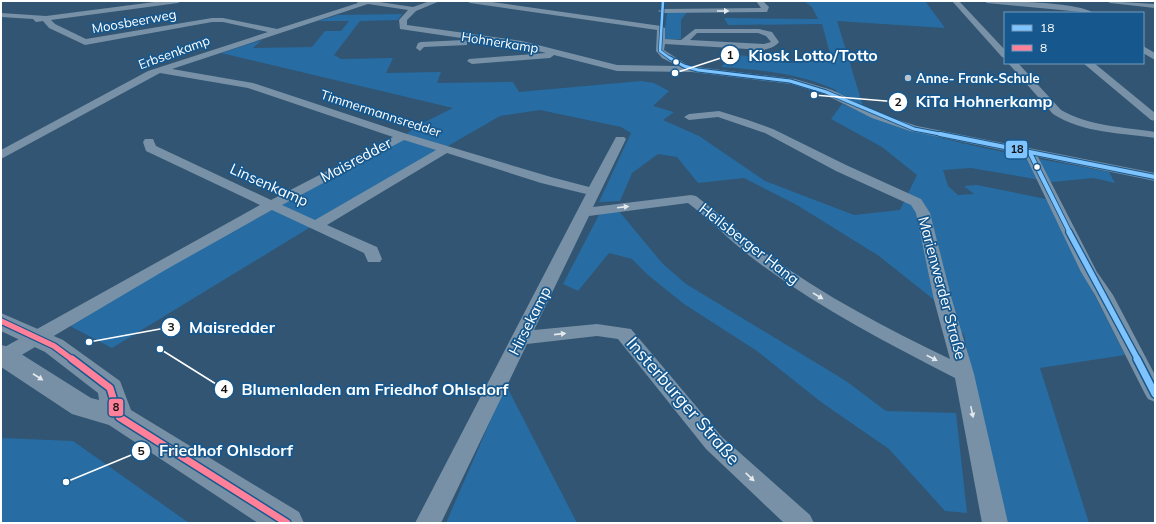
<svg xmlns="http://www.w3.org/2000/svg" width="1156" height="524" viewBox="0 0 1156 524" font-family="Mulish,sans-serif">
	<rect width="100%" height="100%" fill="#315573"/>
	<g fill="#276da3">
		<path d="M 804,1 L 925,1 L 945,28 L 837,21 L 863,106 L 836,93 L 836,90 C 799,73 761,70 721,67 L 734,54 L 786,63 L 832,61 L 822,24 L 728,25 L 724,18 L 818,19 L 812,7 Z"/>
		<polygon points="667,11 687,12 681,20 681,39 664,39"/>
		<path d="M 402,14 L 398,20 L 360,21 L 334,55 L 341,59 L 393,58 L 386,73 L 441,72 L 437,83 L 513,82 L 519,92 L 641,81 L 654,83 L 669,91 L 653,106 L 674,112 L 663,120 L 699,136 L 765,181 L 854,215 L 900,210 L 917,175 L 882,147 L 831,119 L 842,104 C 926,142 1018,154 1109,172 L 1115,183 L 1094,178 L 1052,182 L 971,168 L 943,170 L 948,186 L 958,195 L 974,194 L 964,186 L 977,185 L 1046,199 L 1125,355 L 1040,368 L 1089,523 L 1003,523 L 964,335 L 933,299 L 879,256 L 797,205 L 744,178 L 698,183 L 677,157 L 658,154 L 632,173 L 620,201 L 599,202 L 631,133 L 621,127 L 540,110 L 500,116 L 316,222 L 309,228 L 112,348 L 70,326 L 119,293 L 392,145 L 417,126 L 453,108 L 221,53 L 262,40 L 253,48 L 312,47 L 325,31 L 341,31 L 349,21 L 318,21 L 338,15 Z"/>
		<polygon points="618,210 663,264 686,284 846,381 886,411 956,413 967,513 945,511 889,449 821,402 757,351 684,304 648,275 632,259 609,253 578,291 563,284 601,211"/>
		<polygon points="506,385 577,523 446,523"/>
		<polygon points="1,438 73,441 189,523 1,523"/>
	</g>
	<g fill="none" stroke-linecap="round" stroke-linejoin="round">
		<g fill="#7891a6" fill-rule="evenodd">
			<path d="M 162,1 L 181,1 L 178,3 L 51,20 L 55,24 L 86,39 L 212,18 L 223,18 L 277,29 L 358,3 L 356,1 L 373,1 L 413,7 L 430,1 L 440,1 L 416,11 L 407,20 L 407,25 L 522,41 L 617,65 L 678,66 L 662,58 L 656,51 L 657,30 L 470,3 L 467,1 L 485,1 L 661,26 L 665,28 L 665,39 L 681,40 L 695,29 L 759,29 L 772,32 L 779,42 C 775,47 770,48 764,50 L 665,44 L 664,50 L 689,66 L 795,79 L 832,90 L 880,114 L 917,126 L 1155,173 L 1155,181 L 1038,157 L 1097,272 L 1113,295 L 1155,375 L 1155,402 L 1148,399 L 1145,394 L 1095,295 L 1081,272 L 1025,155 L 910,131 L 872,118 L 824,94 L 791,84 L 692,72 L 617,71 L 554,55 L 550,58 L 472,64 L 467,61 L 469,59 L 546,53 L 522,47 L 400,29 L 399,20 L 408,10 L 368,4 L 172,69 L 253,83 L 407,134 L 551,177 L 589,187 L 616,137 L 624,137 L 626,139 L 593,207 L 691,195 L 696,196 C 720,214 741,235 764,252 C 822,295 886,328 950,359 L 934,300 L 916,213 L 911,205 L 836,171 L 765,133 L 718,117 L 689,120 L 684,117 L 689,114 L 719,111 L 748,120 L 773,129 L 846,165 L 921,199 L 930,213 L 952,300 L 974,374 L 1008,523 L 982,523 L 955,378 C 889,344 823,310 763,266 C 736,247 714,223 688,203 L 589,216 L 534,330 L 597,324 L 631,329 L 722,437 L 810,515 L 814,523 L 784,523 L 706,449 L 618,339 L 597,336 L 527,344 L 441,523 L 415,523 L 586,194 L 541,183 L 447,153 L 327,225 L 377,247 L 382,259 L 380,262 L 368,262 L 364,253 L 272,210 L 167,269 L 8,363 L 1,365 L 1,349 L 260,205 L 146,151 L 143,142 L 145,139 L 153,139 L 156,146 L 271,200 L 393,137 L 248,88 L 160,73 L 1,159 L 1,150 L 148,71 L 268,32 L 223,22 L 212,22 L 85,45 L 49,28 L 43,21 L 36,22 L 33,19 L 1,17 L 1,13 L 46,16 ZM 697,33 L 758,33 L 766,36 L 771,42 L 764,44 L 690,40 ZM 404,140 L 436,150 L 315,220 L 282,205 Z"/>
			<polygon points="756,1 763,1 769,7 767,12 662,13 658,11 662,9 761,8"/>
			<polygon points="952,1 959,1 1005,50 1005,58 1002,57"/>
			<path d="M 984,1 C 1004,1 1079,2 1093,13 L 987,3 Z"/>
			<polygon points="1107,1 1155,4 1155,8 1110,3"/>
			<polygon points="464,40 467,41 467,45 424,47 420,51 416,48 418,43 421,42"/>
			<polygon points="1143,46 1155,53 1155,60 1143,53"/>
			<path d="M 1008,63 L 1018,63 L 1061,110 C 1088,126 1124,127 1155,132 L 1155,138 C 1122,133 1082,133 1053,114 Z"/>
			<polygon points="1083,63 1094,63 1155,113 1155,121 1151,120"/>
		</g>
		<polygon fill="#7890a5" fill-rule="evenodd" points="1,313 63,340 120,381 131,410 299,512 304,523 258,523 109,425 72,414 1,367 1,345 10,347 91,398 99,400 98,393 45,352 1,331"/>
		<g stroke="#16588e" stroke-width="4">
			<polyline id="bus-1-far4" points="663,1 660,51 671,59"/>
		</g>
		<g stroke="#16588e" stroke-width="5">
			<polyline id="bus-1-far3" points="670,58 684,66 698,70 790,81 826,92 914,129 945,135"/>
		</g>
		<g stroke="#16588e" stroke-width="6">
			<g id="bus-1-far2">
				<polyline points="940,134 1155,177"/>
				<polyline points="1030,153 1070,233"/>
			</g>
		</g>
		<g stroke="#16588e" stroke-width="8">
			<polyline id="bus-1-far1" points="1069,232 1138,360"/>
		</g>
		<g stroke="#16588e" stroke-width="10">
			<polyline id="bus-1" points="1137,359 1155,394"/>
		</g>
		<g stroke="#16588e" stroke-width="8">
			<polyline id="bus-2-far1" points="1,321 54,346 73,360"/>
		</g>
		<g stroke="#16588e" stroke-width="10">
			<polyline id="bus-2" points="72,359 110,388 119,417 287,523"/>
		</g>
		<use href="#bus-1-far4" stroke="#80c4ff" stroke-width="2.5"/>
		<use href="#bus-1-far3" stroke="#80c4ff" stroke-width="3"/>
		<use href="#bus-1-far2" stroke="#80c4ff" stroke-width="4"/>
		<use href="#bus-1-far1" stroke="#80c4ff" stroke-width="5.5"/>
		<use href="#bus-1" stroke="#80c4ff" stroke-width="7"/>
		<use href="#bus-2-far1" stroke="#ff8098" stroke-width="5.5"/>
		<use href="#bus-2" stroke="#ff8098" stroke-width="7"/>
	</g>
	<defs><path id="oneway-solid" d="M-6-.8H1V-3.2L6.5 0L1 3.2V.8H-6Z"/></defs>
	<g fill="#e4e9ed">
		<use href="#oneway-solid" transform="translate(723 11)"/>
		<use href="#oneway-solid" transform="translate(623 207) rotate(-7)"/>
		<use href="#oneway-solid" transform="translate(818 296) rotate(31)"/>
		<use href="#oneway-solid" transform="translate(560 334) rotate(-6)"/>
		<use href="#oneway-solid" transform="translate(932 358) rotate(27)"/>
		<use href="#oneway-solid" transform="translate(38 377) rotate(33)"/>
		<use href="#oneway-solid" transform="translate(972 412) rotate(78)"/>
		<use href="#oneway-solid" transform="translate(750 477) rotate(43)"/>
	</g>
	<g fill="#fff" stroke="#16588e" stroke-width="1.5">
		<circle cx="676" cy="62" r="3.5"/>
		<circle cx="1037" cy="167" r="3.5"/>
	</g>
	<circle fill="#b7c4ce" stroke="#16588e" stroke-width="1.5" cx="908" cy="78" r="4"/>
	<g text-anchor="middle" stroke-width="3.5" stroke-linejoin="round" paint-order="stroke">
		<g font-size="13" fill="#fff" stroke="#16588e">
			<text transform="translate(134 21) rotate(-10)" y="5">Moosbeerweg</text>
			<text transform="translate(500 42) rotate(9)" y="5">Hohnerkamp</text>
			<text transform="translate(174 52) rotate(-20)" y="5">Erbsenkamp</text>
			<text transform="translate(381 113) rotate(18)" y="5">Timmermannsredder</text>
		</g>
		<g font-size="13" font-weight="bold" fill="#fff" stroke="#16588e" text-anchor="start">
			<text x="916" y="83">Anne- Frank-Schule</text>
		</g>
		<g font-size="15" fill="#fff" stroke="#16588e">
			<text transform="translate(356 160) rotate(-28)" y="5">Maisredder</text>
			<text transform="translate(269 185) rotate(24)" y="5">Linsenkamp</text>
			<text transform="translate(749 244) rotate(38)" y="5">Heilsberger Hang</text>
			<text transform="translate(942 288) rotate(75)" y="5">Marienwerder Straße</text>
			<text transform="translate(530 321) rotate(-63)" y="5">Hirsekamp</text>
		</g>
		<g font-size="18" fill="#fff" stroke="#16588e">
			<text transform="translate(683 401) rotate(49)" y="6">Insterburger Straße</text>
		</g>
	</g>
	<path fill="none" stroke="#fff" stroke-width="1.5" d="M675 73L730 55M814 95L898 102M89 342L171 327M160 349L224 389M66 482L141 451"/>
	<g fill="#fff" stroke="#16588e" stroke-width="1.5">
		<circle cx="675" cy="73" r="4"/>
		<circle cx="814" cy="95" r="4"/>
		<circle cx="89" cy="342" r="4"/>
		<circle cx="160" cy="349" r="4"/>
		<circle cx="66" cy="482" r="4"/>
		<circle cx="730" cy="55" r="10"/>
		<circle cx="898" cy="102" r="10"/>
		<circle cx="171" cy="327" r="10"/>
		<circle cx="224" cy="389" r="10"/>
		<circle cx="141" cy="451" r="10"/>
	</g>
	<g font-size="12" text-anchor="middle" font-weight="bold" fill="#111">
		<text x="730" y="59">1</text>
		<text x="898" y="106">2</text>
		<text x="171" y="331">3</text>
		<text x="224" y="393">4</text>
		<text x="141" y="455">5</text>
	</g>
	<g font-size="16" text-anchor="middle" font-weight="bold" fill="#fff" stroke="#16588e" stroke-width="3.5" stroke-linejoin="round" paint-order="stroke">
		<text x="813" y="61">Kiosk Lotto/Totto</text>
		<text x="984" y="107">KiTa Hohnerkamp</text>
		<text x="232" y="333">Maisredder</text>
		<text x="375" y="395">Blumenladen am Friedhof Ohlsdorf</text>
		<text x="226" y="456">Friedhof Ohlsdorf</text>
	</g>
	<g stroke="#16588e" stroke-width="1.5">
		<rect x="1005" y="140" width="23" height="19" rx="4" fill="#80c4ff"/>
		<rect x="108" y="398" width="16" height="19" rx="4" fill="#ff8098"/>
	</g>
	<g font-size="11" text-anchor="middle" font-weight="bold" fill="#111">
		<text x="1017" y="153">18</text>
		<text x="116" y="411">8</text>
	</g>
	<rect width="1156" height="524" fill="none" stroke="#ffffff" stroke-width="4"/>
	<rect x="1004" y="12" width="140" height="52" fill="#16588e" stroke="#739bbb"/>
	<rect x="1012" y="25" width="20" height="6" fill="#80c4ff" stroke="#739bbb"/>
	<text x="1040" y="32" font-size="12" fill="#ffffff">18</text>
	<rect x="1012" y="45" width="20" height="6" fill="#ff8098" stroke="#739bbb"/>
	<text x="1040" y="52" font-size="12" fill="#ffffff">8</text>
</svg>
